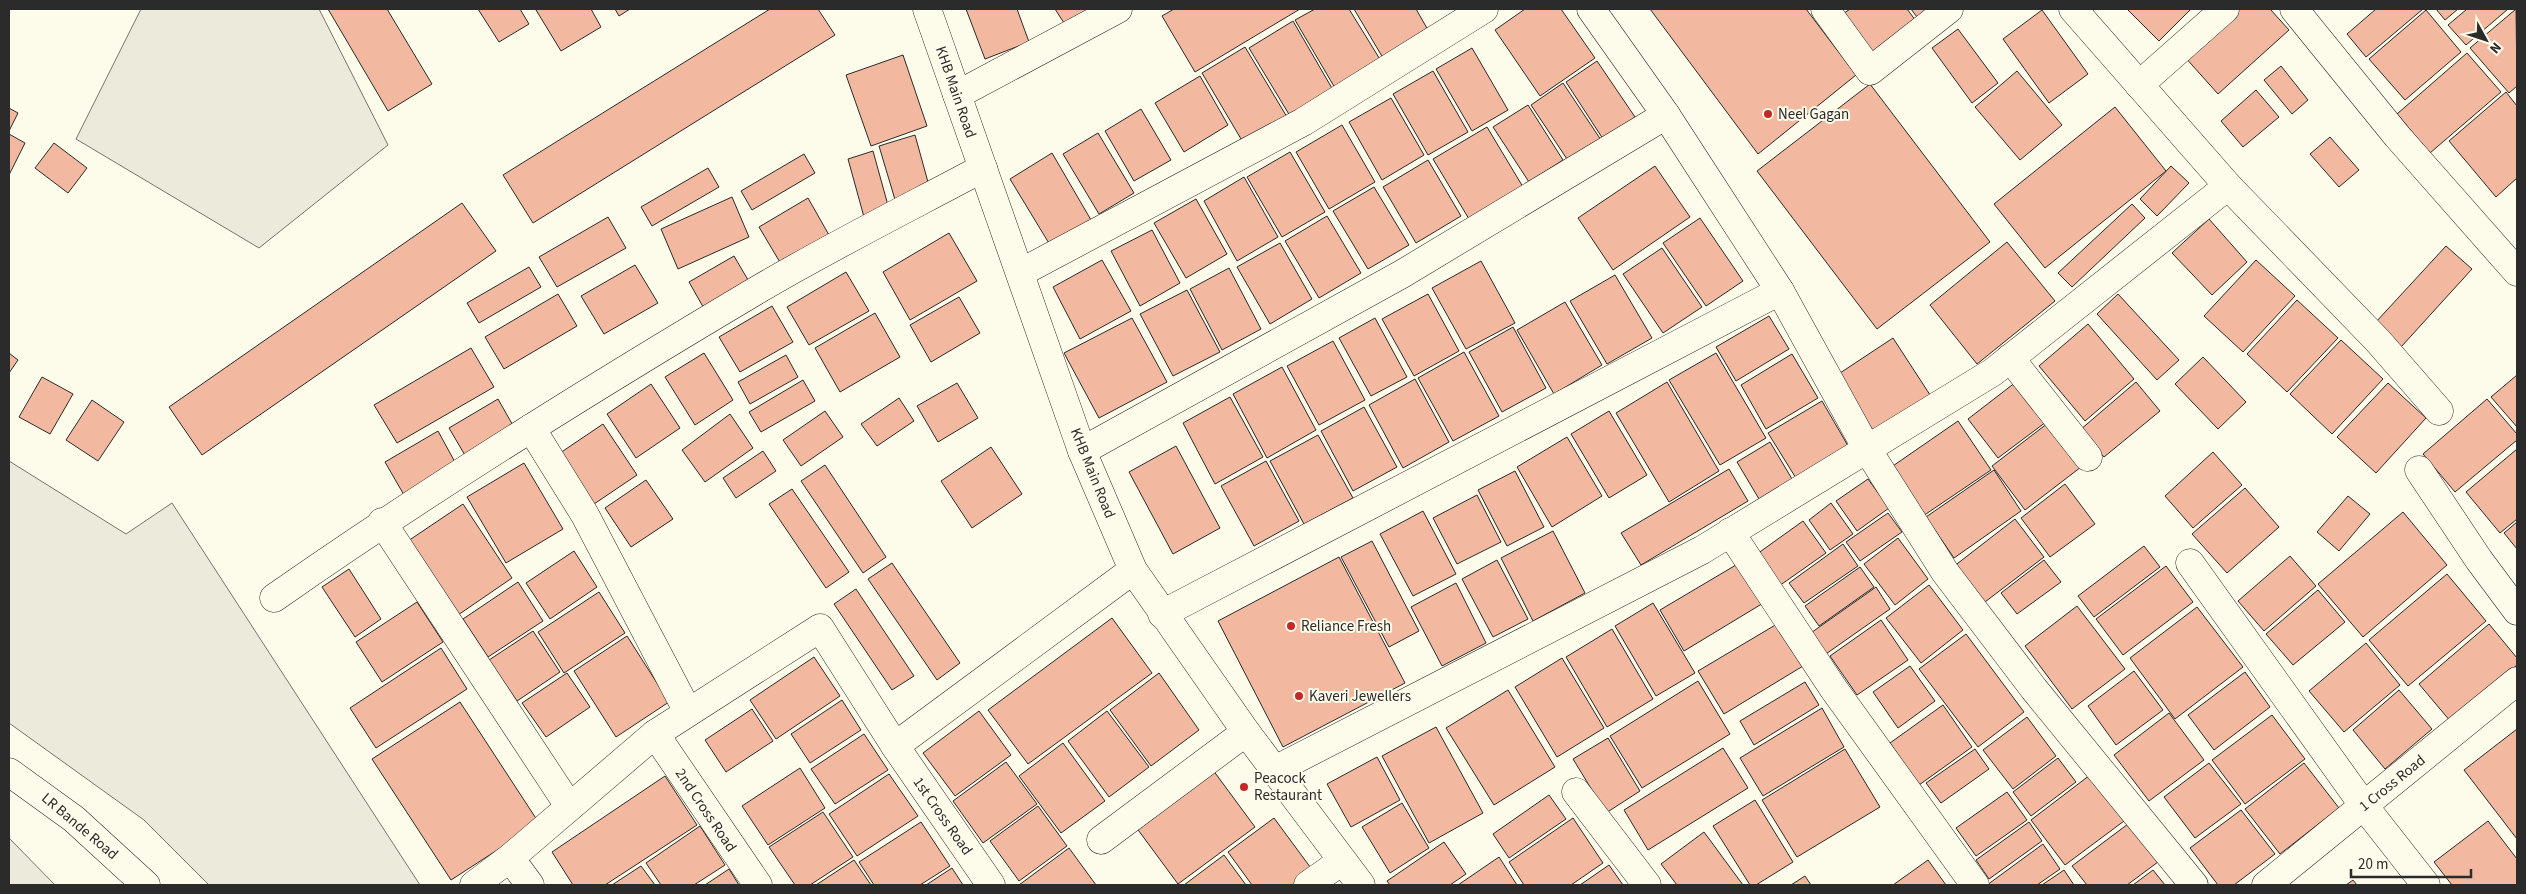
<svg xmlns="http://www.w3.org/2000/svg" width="2526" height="894" viewBox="0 0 2526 894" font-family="'Source Sans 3',sans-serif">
	<rect width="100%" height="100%" fill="#fdfbea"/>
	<g fill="#ecebdb" stroke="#74746e">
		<polygon points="141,9 319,9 388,145 259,248 76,139"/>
		<polygon points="9,461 126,534 172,503 420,885 209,885 144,820 9,723"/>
		<polygon points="9,838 55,885 9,885"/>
	</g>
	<g fill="#f2b8a0" stroke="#2b2b2b">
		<polygon points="328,9 387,9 432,84 388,111"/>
		<polygon points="478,9 520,9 529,24 499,42"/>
		<polygon points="538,9 591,9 601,27 561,51 536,10"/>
		<polygon points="615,9 630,9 619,16"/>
		<polygon points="770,9 818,9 835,35 533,223 503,175"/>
		<polygon points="966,9 1017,9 1029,42 985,59"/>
		<polygon points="1055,9 1093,9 1066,26"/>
		<polygon points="1174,9 1300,9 1195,72 1162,16"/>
		<polygon points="1315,9 1349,9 1381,61 1335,88 1295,20"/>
		<polygon points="1354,9 1416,9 1428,30 1383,58"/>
		<polygon points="1525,9 1561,9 1595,58 1540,96 1495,30"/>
		<polygon points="1650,9 1806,9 1856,75 1758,154"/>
		<polygon points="1850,9 1907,9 1919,25 1871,60 1840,16"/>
		<polygon points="1911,9 1936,9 1920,21"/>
		<polygon points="2127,9 2191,9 2159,41"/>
		<polygon points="2236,9 2270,9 2289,30 2218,94 2184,56"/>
		<polygon points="2376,9 2423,9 2366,57 2347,34"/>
		<polygon points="2436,9 2458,9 2445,20"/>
		<polygon points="2467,9 2508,9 2466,45 2448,25"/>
		<polygon points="2516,9 2517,86 2509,93 2470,48"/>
		<polygon points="2042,10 2088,74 2049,103 2003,39"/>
		<polygon points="2426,10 2461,52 2405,100 2369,59"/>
		<polygon points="1293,21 1333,90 1290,116 1249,48"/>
		<polygon points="1958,29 1998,83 1972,103 1932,48"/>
		<polygon points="1245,47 1287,117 1244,144 1202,73"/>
		<polygon points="1472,48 1508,110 1472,131 1436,69"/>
		<polygon points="2467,53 2501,92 2430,153 2397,114"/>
		<polygon points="903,55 927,126 871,146 846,75"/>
		<polygon points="1597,61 1635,117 1603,139 1566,82"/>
		<polygon points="2281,66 2308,100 2292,114 2264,80"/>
		<polygon points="1433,71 1468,132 1428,155 1393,94"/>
		<polygon points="2017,71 2062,125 2020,160 1975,107"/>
		<polygon points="1200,76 1228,125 1184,152 1155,103"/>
		<polygon points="1563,83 1601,140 1569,162 1531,105"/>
		<polygon points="1870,84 1990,242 1877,329 1757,171"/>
		<polygon points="2256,90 2279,117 2243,147 2221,121"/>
		<polygon points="2506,92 2517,106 2517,178 2496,197 2449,141"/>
		<polygon points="1391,98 1424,155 1382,180 1349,122"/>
		<polygon points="1528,105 1563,160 1529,182 1493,127"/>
		<polygon points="2115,107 2166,171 2045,268 1994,204"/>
		<polygon points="9,108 18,113 9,131"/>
		<polygon points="1141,109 1171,160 1134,181 1105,131"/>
		<polygon points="1342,125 1375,182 1329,209 1296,152"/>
		<polygon points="1487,127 1523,187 1469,219 1433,159"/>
		<polygon points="1098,133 1134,193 1099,214 1063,154"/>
		<polygon points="9,134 25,143 9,175"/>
		<polygon points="915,135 931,193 896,203 879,146"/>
		<polygon points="2330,137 2359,170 2339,187 2310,154"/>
		<polygon points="54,143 87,168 68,193 35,168"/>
		<polygon points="873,151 889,209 864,217 848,159"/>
		<polygon points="1290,152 1325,212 1282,237 1247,177"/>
		<polygon points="1052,153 1091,220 1050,245 1010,179"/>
		<polygon points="804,154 815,173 752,210 741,191"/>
		<polygon points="1428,160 1461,216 1416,243 1383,187"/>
		<polygon points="1655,166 1690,217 1613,270 1578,218"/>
		<polygon points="2171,166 2189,183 2157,216 2140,199"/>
		<polygon points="708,168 719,187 652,226 641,207"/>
		<polygon points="1244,177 1278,237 1237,261 1204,201"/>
		<polygon points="1374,187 1409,245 1368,269 1333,211"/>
		<polygon points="732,197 749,237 678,269 661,229"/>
		<polygon points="808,198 829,235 781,264 759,227"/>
		<polygon points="1196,199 1227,254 1186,278 1154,223"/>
		<polygon points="462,203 496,251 202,455 169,407"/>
		<polygon points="2132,204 2145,218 2072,287 2058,273"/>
		<polygon points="1327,216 1361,273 1319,298 1285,241"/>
		<polygon points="608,217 626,248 557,287 539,257"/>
		<polygon points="1700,218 1743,281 1706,306 1663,243"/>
		<polygon points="2209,219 2247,262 2212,295 2172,253"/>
		<polygon points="1152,230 1180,283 1140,306 1111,251"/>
		<polygon points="949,233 977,281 910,320 883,272"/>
		<polygon points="2007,242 2055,301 1977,364 1930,305"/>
		<polygon points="1280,243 1312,299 1270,324 1237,267"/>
		<polygon points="2446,246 2472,269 2401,347 2375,323"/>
		<polygon points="1662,248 1702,307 1663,333 1623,274"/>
		<polygon points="734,256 751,285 706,312 689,282"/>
		<polygon points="1102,260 1131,311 1080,339 1053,287"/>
		<polygon points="2256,260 2295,296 2243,352 2204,316"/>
		<polygon points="1481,261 1515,323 1466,349 1432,288"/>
		<polygon points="635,265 658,303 604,334 581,296"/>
		<polygon points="529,267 541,287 479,323 467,303"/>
		<polygon points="1229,268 1261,329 1222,350 1190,289"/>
		<polygon points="846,272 869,311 809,345 787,307"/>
		<polygon points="1615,275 1652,338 1607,364 1570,301"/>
		<polygon points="1187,290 1220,352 1173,376 1140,314"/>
		<polygon points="558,294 577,326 504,369 485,337"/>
		<polygon points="1428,294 1459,351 1414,376 1382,319"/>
		<polygon points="2118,294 2179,360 2157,380 2097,314"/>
		<polygon points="959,297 980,333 931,362 910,325"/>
		<polygon points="2297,300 2338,338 2287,392 2247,354"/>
		<polygon points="1565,302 1602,365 1554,394 1517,330"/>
		<polygon points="772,306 793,342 740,372 719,337"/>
		<polygon points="875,313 900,357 840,392 815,348"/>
		<polygon points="1769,316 1789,349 1736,381 1716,347"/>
		<polygon points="1132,318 1167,382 1099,418 1064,353"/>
		<polygon points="1375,318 1407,377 1371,396 1339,338"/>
		<polygon points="2088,324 2134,379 2085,421 2039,366"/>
		<polygon points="1513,327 1546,388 1502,412 1469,352"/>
		<polygon points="1893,338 1934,401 1878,438 1837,375"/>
		<polygon points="2341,340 2383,379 2332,434 2290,394"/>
		<polygon points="1333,341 1365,400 1319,425 1287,366"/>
		<polygon points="471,348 494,387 397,443 374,405"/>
		<polygon points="1464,352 1499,416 1453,441 1418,378"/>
		<polygon points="9,353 18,360 9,373"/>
		<polygon points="704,353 733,400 695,425 665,377"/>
		<polygon points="1716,353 1766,438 1720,465 1669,380"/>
		<polygon points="1792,354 1818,398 1766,429 1741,385"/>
		<polygon points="786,355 798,377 750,404 738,382"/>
		<polygon points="2203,357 2246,402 2218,429 2175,384"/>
		<polygon points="1282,367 1316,430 1267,458 1233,394"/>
		<polygon points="2517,375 2517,427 2491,397"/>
		<polygon points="42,377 73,394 50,434 19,417"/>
		<polygon points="1415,379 1449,442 1403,468 1369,405"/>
		<polygon points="803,380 815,401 761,432 749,412"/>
		<polygon points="1667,382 1719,471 1669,502 1616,413"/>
		<polygon points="2016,382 2046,422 1998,458 1968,419"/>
		<polygon points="2136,382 2160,411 2104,457 2080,430"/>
		<polygon points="957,383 978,418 938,442 917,406"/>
		<polygon points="2388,383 2426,418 2376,473 2337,437"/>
		<polygon points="651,384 680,428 636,458 607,414"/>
		<polygon points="1230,397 1263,457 1215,484 1183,423"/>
		<polygon points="899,398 914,421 877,446 861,424"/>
		<polygon points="498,399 515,429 466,457 449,428"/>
		<polygon points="2487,399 2517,434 2517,440 2455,492 2423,454"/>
		<polygon points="92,400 124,422 98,461 66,440"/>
		<polygon points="1822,401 1851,451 1799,483 1768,433"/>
		<polygon points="1364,407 1397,467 1353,491 1321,431"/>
		<polygon points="825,411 843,437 801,466 783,440"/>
		<polygon points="1609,411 1647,475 1609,498 1571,434"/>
		<polygon points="730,414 753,448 705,482 682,450"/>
		<polygon points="1958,421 1991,470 1920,518 1887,470"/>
		<polygon points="2048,423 2081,467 2025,510 1992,466"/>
		<polygon points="603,424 637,475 594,504 560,453"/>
		<polygon points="438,431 456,464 404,495 385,462"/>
		<polygon points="1318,435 1353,498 1304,524 1270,461"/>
		<polygon points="1567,437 1602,496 1552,527 1517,467"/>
		<polygon points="1770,442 1795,484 1762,504 1737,462"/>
		<polygon points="1176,446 1220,528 1173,554 1129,472"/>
		<polygon points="991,447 1022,494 972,528 941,481"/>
		<polygon points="2517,449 2517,519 2500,533 2466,492"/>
		<polygon points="763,451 776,471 736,498 723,478"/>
		<polygon points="2213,452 2242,485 2193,528 2165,496"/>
		<polygon points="1266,461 1299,521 1254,546 1221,486"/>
		<polygon points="524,463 563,529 506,563 467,497"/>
		<polygon points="825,465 886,557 863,573 801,481"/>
		<polygon points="1729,469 1748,501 1641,565 1621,533"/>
		<polygon points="1994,470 2021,511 1954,558 1926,517"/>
		<polygon points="1515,471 1544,527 1507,546 1478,490"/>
		<polygon points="1868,479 1889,508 1857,531 1836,501"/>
		<polygon points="646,480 673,519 631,547 605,508"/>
		<polygon points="2065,484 2095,524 2050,557 2021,518"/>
		<polygon points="2245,488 2279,527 2227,573 2192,534"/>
		<polygon points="792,489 849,572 826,588 769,504"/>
		<polygon points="1477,495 1501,542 1457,564 1433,518"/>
		<polygon points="2348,496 2370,514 2339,551 2317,532"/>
		<polygon points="1831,503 1853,534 1830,550 1809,520"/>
		<polygon points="463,504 512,578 458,615 408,541"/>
		<polygon points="1423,511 1456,574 1413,596 1380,534"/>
		<polygon points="2403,512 2447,565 2363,637 2318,584"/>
		<polygon points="1888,513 1902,532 1860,561 1846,542"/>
		<polygon points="2015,519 2044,557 1981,605 1953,567"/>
		<polygon points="1803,521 1826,553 1779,586 1757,554"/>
		<polygon points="2517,522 2517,549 2504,533"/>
		<polygon points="1553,531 1585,593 1533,621 1501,558"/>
		<polygon points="1898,538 1928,579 1895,605 1864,564"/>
		<polygon points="1372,541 1419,631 1389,647 1341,557"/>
		<polygon points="1843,544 1858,566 1804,603 1789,583"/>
		<polygon points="2144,546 2160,567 2094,617 2078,596"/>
		<polygon points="574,551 597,587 550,619 526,583"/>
		<polygon points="2290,556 2316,586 2264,631 2238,601"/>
		<polygon points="1339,557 1405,683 1283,747 1218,621"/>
		<polygon points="1497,560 1528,619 1493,637 1462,579"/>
		<polygon points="2044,560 2061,582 2017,614 2001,593"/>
		<polygon points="1741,562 1765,602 1684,651 1660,610"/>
		<polygon points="892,563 960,663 937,680 868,579"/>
		<polygon points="2166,566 2193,602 2123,655 2096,619"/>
		<polygon points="1860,567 1874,587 1819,626 1805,606"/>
		<polygon points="349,569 381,619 355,637 322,587"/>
		<polygon points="2447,574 2486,621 2408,686 2369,640"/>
		<polygon points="518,582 543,621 488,657 463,619"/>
		<polygon points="1456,583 1486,643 1442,666 1411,607"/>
		<polygon points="1929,585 1963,630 1921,663 1886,618"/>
		<polygon points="1876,587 1890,609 1823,656 1808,635"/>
		<polygon points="856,589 914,676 892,690 834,604"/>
		<polygon points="2318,590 2345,622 2293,665 2266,634"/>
		<polygon points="599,592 625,633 564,673 538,632"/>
		<polygon points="417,602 443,642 382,682 356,642"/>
		<polygon points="1653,603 1695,673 1656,696 1615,626"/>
		<polygon points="2077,606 2125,669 2072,709 2025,646"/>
		<polygon points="2197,607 2243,667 2175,719 2130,658"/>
		<polygon points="1112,618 1152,673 1028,764 988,710"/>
		<polygon points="1881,620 1908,660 1857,695 1830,656"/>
		<polygon points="1777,624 1803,666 1724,714 1698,671"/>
		<polygon points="2489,624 2517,658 2517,665 2451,722 2419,684"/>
		<polygon points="1612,629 1653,699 1607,727 1566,657"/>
		<polygon points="533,631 560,672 517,701 489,660"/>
		<polygon points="1966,634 2024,712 1978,747 1919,669"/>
		<polygon points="627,636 669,702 616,737 574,671"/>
		<polygon points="2366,643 2400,685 2344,732 2309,691"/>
		<polygon points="441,648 467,689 376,748 350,708"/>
		<polygon points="814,657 840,696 776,739 750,700"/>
		<polygon points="1562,658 1604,728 1557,757 1515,687"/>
		<polygon points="1910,666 1935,701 1898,728 1873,692"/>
		<polygon points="2134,671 2163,710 2116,745 2088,706"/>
		<polygon points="2245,672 2270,707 2214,750 2188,715"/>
		<polygon points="567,673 590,707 546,737 522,703"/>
		<polygon points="1159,673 1199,730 1151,766 1110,710"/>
		<polygon points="1698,681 1730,734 1642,788 1610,736"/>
		<polygon points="1805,682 1819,705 1754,745 1740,721"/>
		<polygon points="1508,690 1555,767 1494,805 1446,728"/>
		<polygon points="2399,690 2432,729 2385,769 2353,730"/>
		<polygon points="842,700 861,730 810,763 791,734"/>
		<polygon points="460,702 539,823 451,880 372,759"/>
		<polygon points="1943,705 1972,747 1919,785 1890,743"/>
		<polygon points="1822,708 1844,747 1763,796 1740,758"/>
		<polygon points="752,709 773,741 726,772 705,740"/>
		<polygon points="979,711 1011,755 955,796 923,753"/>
		<polygon points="1107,711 1149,767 1109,797 1068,741"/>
		<polygon points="2169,713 2204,760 2149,801 2114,755"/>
		<polygon points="2272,715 2305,759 2245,804 2212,760"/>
		<polygon points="2027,717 2056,756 2013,789 1983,750"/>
		<polygon points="1436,727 1483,813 1429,843 1382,756"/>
		<polygon points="2517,729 2517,839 2464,770"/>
		<polygon points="864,734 888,770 835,804 811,769"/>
		<polygon points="1608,738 1640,791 1606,813 1573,759"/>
		<polygon points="1063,743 1105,801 1061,833 1019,776"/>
		<polygon points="1723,748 1748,788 1648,850 1624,810"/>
		<polygon points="1845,749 1880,807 1797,857 1762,800"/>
		<polygon points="1975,749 1989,769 1941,803 1926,783"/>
		<polygon points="1377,757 1400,800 1351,827 1327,784"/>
		<polygon points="2058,758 2076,782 2031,816 2013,792"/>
		<polygon points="1006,762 1037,804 983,843 953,801"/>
		<polygon points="2209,763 2241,804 2195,838 2164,797"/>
		<polygon points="2304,763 2339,808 2280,854 2245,809"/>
		<polygon points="1210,766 1255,827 1178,884 1133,823"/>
		<polygon points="800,768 825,808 768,845 742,806"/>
		<polygon points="889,774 918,816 857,856 829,814"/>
		<polygon points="2090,775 2124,821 2065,865 2031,820"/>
		<polygon points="665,776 697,825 605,885 573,885 552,852"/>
		<polygon points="2007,792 2027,820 1976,856 1956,828"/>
		<polygon points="1549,795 1566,819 1509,858 1493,834"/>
		<polygon points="1755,800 1793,862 1756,885 1750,885 1713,826"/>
		<polygon points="1402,803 1429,848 1390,873 1362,827"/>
		<polygon points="1038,806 1067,846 1019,881 990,841"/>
		<polygon points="2241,810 2275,854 2234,885 2218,885 2190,848"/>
		<polygon points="823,812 853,857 810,885 795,885 769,847"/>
		<polygon points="1274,818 1316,875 1302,885 1252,885 1228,852"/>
		<polygon points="1573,818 1603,863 1571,885 1524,885 1509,862"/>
		<polygon points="2488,821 2517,859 2517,885 2452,885 2434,862"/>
		<polygon points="921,822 950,866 920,885 874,885 859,862"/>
		<polygon points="2029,822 2042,841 1989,879 1976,860"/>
		<polygon points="2128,824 2158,862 2127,885 2087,885 2072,866"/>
		<polygon points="700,826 725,865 694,885 661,885 646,863"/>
		<polygon points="1704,832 1743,885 1677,885 1661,864"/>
		<polygon points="1444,842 1466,874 1450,885 1390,885 1387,881"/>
		<polygon points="2043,844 2060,869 2037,885 1987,885"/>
		<polygon points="1069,848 1096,885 1019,885"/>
		<polygon points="1224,855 1246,885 1184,885"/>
		<polygon points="1499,857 1517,885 1458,885"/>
		<polygon points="854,860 871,885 816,885"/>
		<polygon points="1928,860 1946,885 1893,885"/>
		<polygon points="1609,865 1623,885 1580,885"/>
		<polygon points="641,866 655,885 612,885"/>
		<polygon points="952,868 963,885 926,885"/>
		<polygon points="729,869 739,885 705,885"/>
		<polygon points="2064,870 2074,885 2042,885"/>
		<polygon points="2153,870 2165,885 2133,885"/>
		<polygon points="1805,876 1811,885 1791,885"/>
		<polygon points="2353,880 2357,885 2346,885"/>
	</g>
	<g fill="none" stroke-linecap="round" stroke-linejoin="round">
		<g stroke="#2b2b2b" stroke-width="29">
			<g id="minor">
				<polyline points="1591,9 1666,115 1780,291 1867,449 1945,572 2034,689 2194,885"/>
				<polyline points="1825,9 1870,71 1949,9"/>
				<polyline points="2073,9 2228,186 2378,341 2439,411"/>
				<polyline points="2294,9 2397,136 2517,272"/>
				<polyline points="2139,85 2225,9"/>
				<polyline points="957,95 1118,9"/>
				<polyline points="1020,273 1303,122 1484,9"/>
				<polyline points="2010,358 2088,457"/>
				<polyline points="531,428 585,515 688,712"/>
				<polyline points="1082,451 1402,274 1666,115"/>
				<polyline points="2419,470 2479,560 2517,611"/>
				<polyline points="382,522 569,806"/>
				<polyline points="1730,532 1833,688 1975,885"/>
				<polyline points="2190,563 2364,806 2426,885"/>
				<path d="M 274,598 C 431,488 594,387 759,289 C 832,246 908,208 983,168"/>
				<polyline points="1162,614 1780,291"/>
				<polyline points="655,734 758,885"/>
				<polyline points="895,746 991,885"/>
				<polyline points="1275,770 1702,550 1993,372 2228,186"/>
				<polyline points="9,772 74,819 146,885"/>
				<polyline points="1576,792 1647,885"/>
				<polyline points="1101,840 1246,732"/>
				<polyline points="510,858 530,885"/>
				<polyline points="474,885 510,858 655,734 820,628 895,746 1133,570"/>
				<polyline points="1308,885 1342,861"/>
				<polyline points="2266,885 2517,681"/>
			</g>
		</g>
		<g stroke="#2b2b2b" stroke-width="29">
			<polyline id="major" points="927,9 1082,451 1133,570 1246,732 1361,885"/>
		</g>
		<use href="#minor" stroke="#fdfbea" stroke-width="28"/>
		<use href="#major" stroke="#fdfbea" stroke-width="28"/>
	</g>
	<g fill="#c62828" stroke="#fdfbea" stroke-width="2">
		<circle cx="1768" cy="114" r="5"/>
		<circle cx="1291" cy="626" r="5"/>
		<circle cx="1299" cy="696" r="5"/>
		<circle cx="1244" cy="787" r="5"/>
	</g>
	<g text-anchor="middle" stroke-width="4" stroke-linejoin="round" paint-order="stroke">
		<g font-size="15" fill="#2b2b2b" stroke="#fdfbea">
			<text transform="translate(956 92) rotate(71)" y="5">KHB Main Road</text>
			<text transform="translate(1093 473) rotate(68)" y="5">KHB Main Road</text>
			<text transform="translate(2392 783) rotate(-39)" y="5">1 Cross Road</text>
			<text transform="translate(706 810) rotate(56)" y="5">2nd Cross Road</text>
			<text transform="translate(943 816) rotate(55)" y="5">1st Cross Road</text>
			<text transform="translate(80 826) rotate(40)" y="5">LR Bande Road</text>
		</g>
		<g font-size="15" fill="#2b2b2b" stroke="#fdfbea" text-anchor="start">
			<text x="1778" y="119">Neel Gagan</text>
			<text x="1301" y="631">Reliance Fresh</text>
			<text x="1309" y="701">Kaveri Jewellers</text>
			<text x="1254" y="783">Peacock<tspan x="1254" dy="17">Restaurant</tspan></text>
		</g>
	</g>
	<rect width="2526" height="894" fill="none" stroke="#2b2b2b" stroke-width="20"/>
	<g transform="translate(2486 40) rotate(130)" stroke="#fdfbea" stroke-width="4" paint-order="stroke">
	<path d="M0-4L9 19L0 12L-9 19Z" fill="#2b2b2b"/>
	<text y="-8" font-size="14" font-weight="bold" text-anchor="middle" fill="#2b2b2b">N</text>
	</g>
	<path d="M2351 869v8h120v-8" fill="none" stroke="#2b2b2b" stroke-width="2.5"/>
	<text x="2358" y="869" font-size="15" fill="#2b2b2b" stroke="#fdfbea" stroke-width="4" paint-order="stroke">20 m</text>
</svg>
